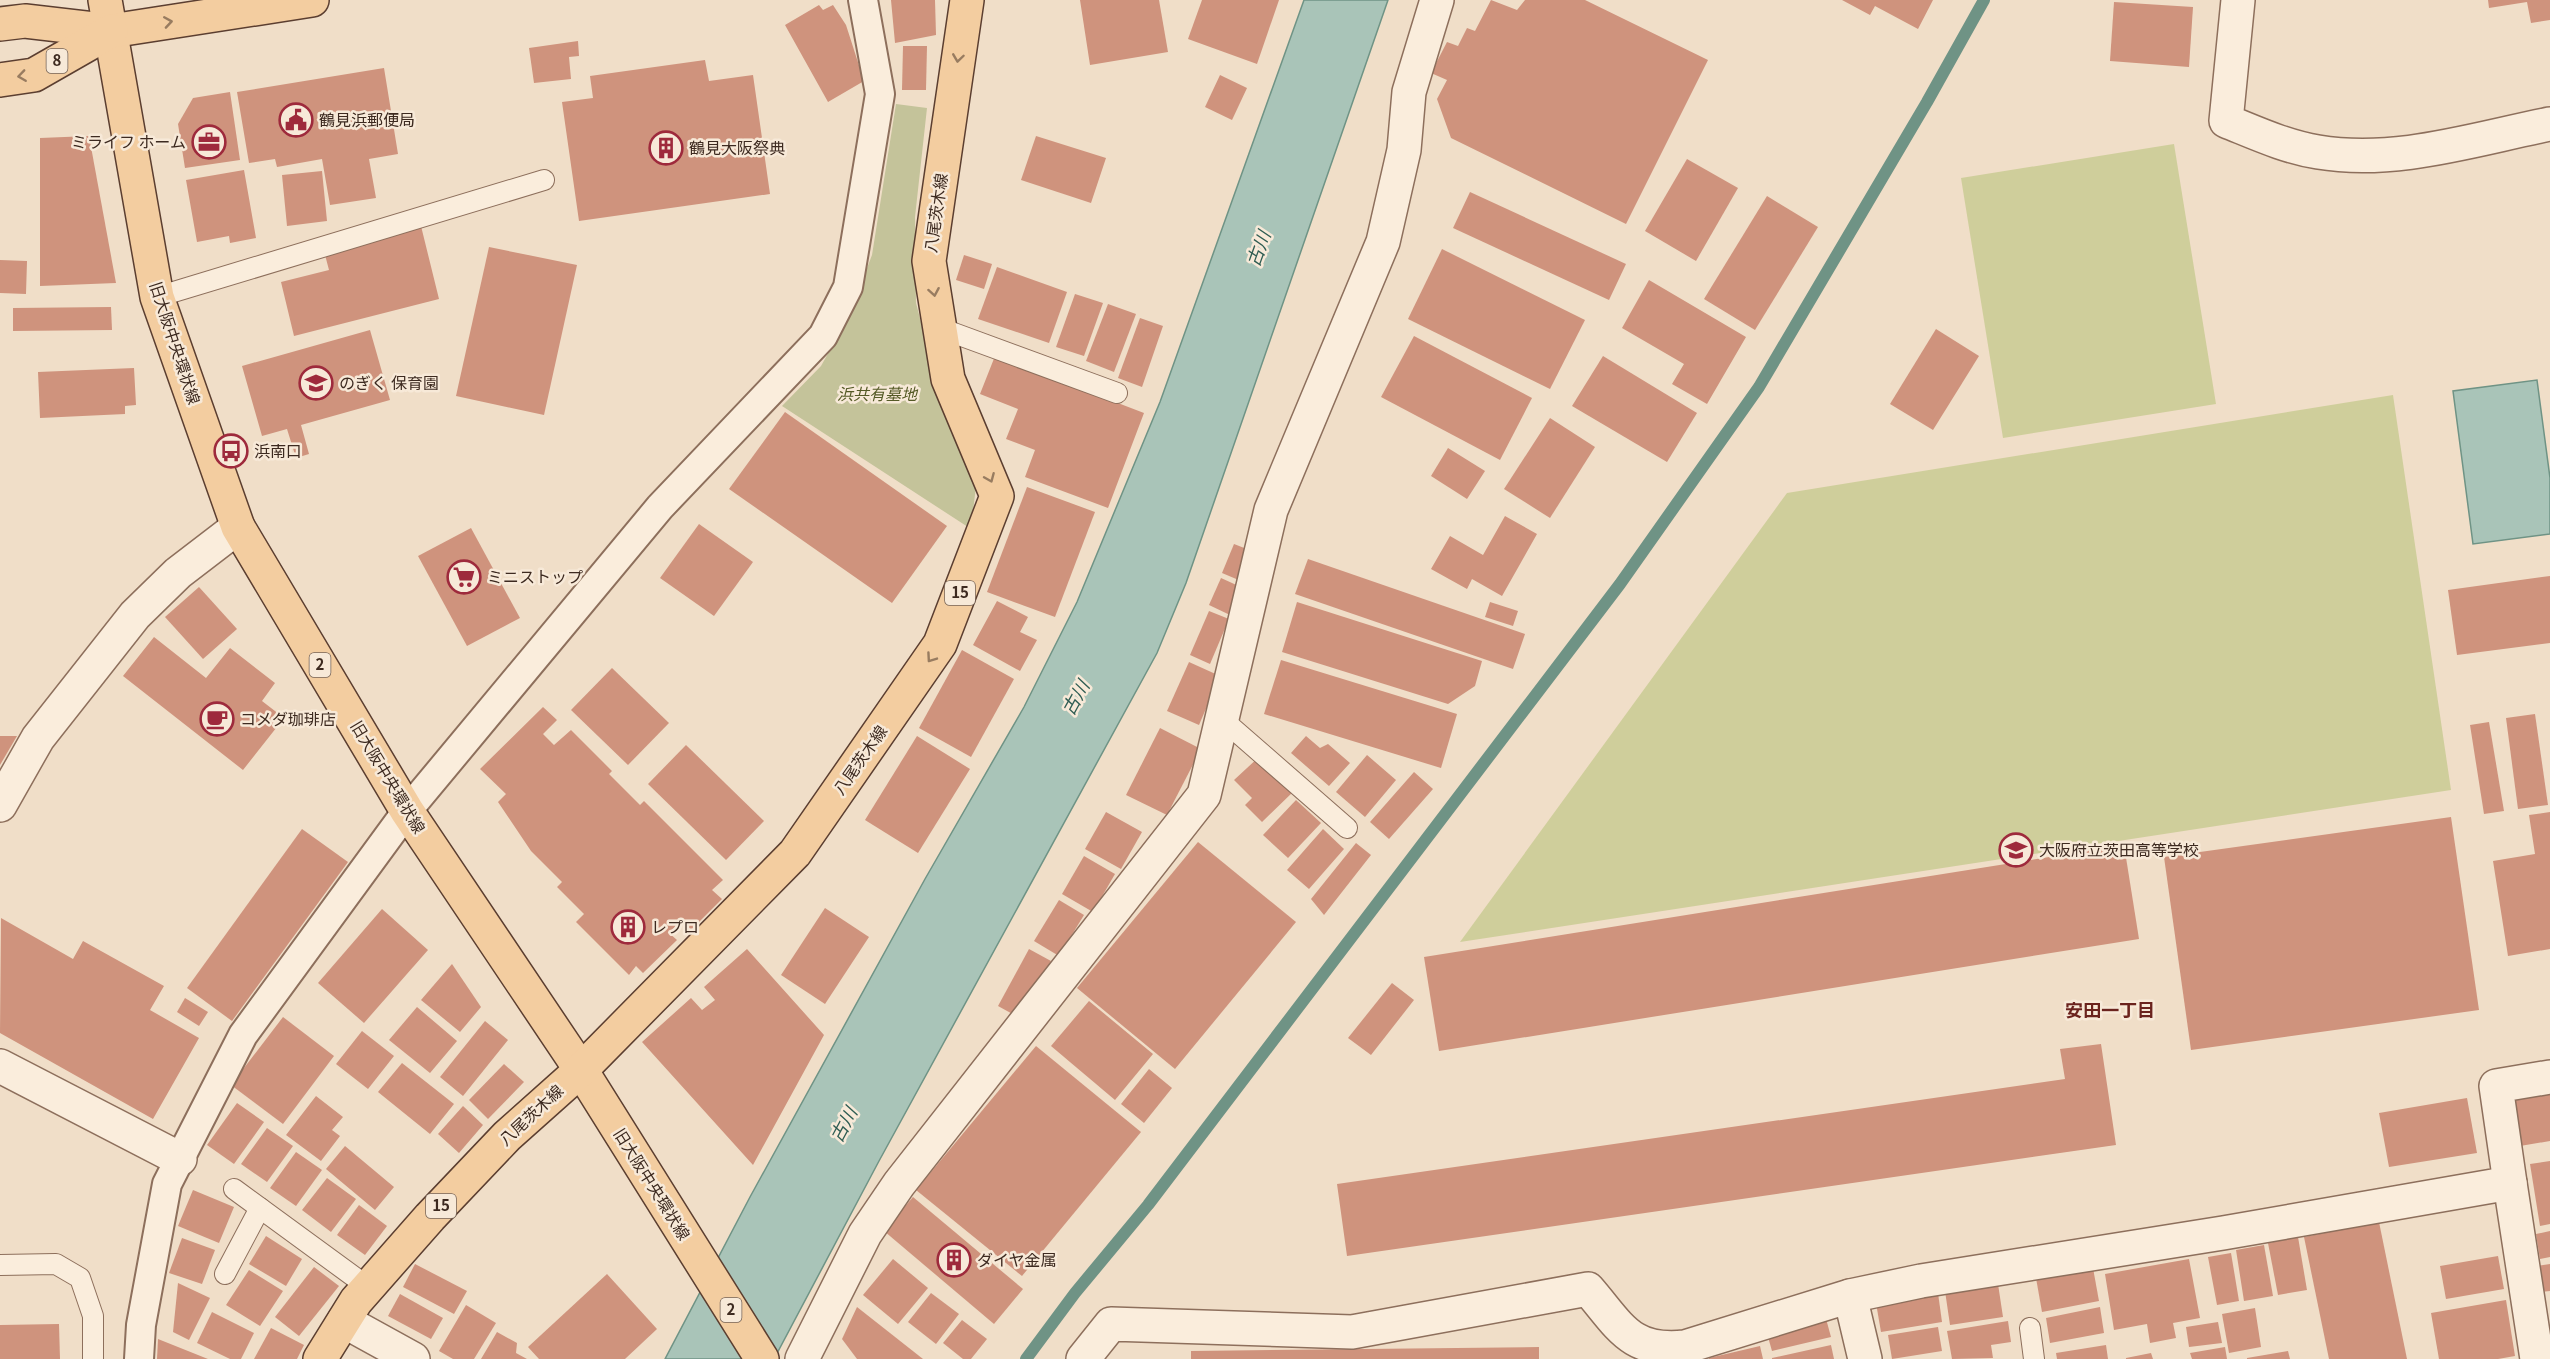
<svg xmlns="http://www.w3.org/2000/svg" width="2550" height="1359" viewBox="0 0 2550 1359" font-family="Georgia,'Noto Sans JP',serif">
	<rect width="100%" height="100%" fill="#f0dec8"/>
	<g fill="#cfce9b">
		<polygon points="2174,144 2216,404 2003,438 1961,178"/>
		<polygon points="2393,395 2451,790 1460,942 1787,493"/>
	</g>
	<polygon fill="#c4c39a" points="896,104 927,108 915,217 916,303 939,391 976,486 971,529 782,406 821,366 848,318 872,255"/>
	<g fill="#a9c4b8" stroke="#6f9385" stroke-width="1.5">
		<polygon points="1304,0 1388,0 1186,583 1157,653 879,1161 774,1359 665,1359 750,1197 925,879 1024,707 1077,602 1160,402"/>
		<polygon points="2537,380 2550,478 2550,534 2473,544 2453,391"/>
	</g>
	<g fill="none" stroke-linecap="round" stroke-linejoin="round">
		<polyline stroke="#6f9385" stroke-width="12" points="1026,1359 1075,1293 1148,1205 1620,584 1759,387 1927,102 1984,0"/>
	</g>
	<g fill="#cf937d">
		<polygon points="891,0 935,0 936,35 895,43"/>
		<polygon points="1080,0 1159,0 1168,52 1090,65"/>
		<polygon points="1202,0 1279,0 1257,64 1188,39"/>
		<polygon points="1491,0 1517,10 1525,0 1585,0 1708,60 1626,224 1451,138 1437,99 1447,80 1431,73 1447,42 1458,46 1467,28 1475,31"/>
		<polygon points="1842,0 1933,0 1918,29 1875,6 1870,15"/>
		<polygon points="2488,0 2550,0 2550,20 2531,23 2527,2 2489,8"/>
		<polygon points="2114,2 2193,7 2189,67 2110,61"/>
		<polygon points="819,5 823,10 833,5 846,25 864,81 828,102 785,25"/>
		<polygon points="578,41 579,56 569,57 571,79 534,83 529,48"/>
		<polygon points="903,46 927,46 926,90 902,90"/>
		<polygon points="705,60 709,81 753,75 770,194 579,221 562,102 593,98 590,76"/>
		<polygon points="384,68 398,154 369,159 376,198 330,205 322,159 277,167 275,159 249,163 237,92"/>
		<polygon points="1220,75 1247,88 1232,120 1205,107"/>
		<polygon points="230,92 240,160 185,168 178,124 193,98"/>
		<polygon points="89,136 116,283 40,286 40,138"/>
		<polygon points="1036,136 1106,158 1091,203 1021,180"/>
		<polygon points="1687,159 1738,188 1696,261 1645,231"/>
		<polygon points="244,170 256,238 230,243 229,236 197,242 186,180"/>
		<polygon points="322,171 327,221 287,226 282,175"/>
		<polygon points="1470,192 1626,264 1609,300 1453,228"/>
		<polygon points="1767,196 1818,227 1755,330 1704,299"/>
		<polygon points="421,226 439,299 294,336 281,282 329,270 324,251"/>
		<polygon points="489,247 577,265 544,415 456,396"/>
		<polygon points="1442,249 1585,320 1550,389 1408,319"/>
		<polygon points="964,255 992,264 984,289 956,280"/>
		<polygon points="0,260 27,261 26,294 0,293"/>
		<polygon points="997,267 1067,292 1049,343 978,319"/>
		<polygon points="1649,280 1746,337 1707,404 1672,384 1684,364 1622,328"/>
		<polygon points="1075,294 1103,303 1084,356 1056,347"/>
		<polygon points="1108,304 1136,314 1114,372 1086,361"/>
		<polygon points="111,307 112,330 13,331 13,308"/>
		<polygon points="1140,318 1163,326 1142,387 1118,378"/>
		<polygon points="1936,329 1979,356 1933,430 1890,404"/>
		<polygon points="370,330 390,400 301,425 309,454 296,458 287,429 262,436 242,366"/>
		<polygon points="1414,336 1532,398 1500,460 1381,397"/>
		<polygon points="995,356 1144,413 1108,508 1025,477 1035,450 1006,439 1018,409 980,394"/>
		<polygon points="1603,356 1697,413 1667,462 1572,406"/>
		<polygon points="134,368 136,405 125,406 125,414 40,418 38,372"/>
		<polygon points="785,412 947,526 892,603 729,489"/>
		<polygon points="1550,418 1595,447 1550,518 1504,489"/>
		<polygon points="1448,448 1485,471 1467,499 1431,476"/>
		<polygon points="1027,487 1095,512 1055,617 987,592"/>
		<polygon points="1505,516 1537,534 1502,596 1472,579 1467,589 1431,569 1450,536 1483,555"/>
		<polygon points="699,524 753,562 714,616 660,578"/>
		<polygon points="471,528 520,618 467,646 418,556"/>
		<polygon points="1234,544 1252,551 1241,581 1222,573"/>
		<polygon points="1308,559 1525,634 1513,669 1295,594"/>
		<polygon points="2550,576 2550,643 2457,655 2448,590"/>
		<polygon points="1221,578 1243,588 1230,615 1209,605"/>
		<polygon points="199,587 237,629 203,659 165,617"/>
		<polygon points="997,601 1028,617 1020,632 1037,640 1020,671 973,645"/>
		<polygon points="1297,602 1482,661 1475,686 1448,704 1282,652"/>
		<polygon points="1490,602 1518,611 1513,626 1485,617"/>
		<polygon points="1209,611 1229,619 1210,664 1190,655"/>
		<polygon points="154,637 206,678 230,648 275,683 262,701 284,718 243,770 123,676"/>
		<polygon points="962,650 1014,679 971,757 919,728"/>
		<polygon points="1281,660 1457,714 1441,768 1264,714"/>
		<polygon points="1189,662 1220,676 1199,725 1167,711"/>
		<polygon points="612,668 669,723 628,765 571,710"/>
		<polygon points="543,707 557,720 543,734 554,745 571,730 612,771 609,774 640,805 644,801 723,880 712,890 722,899 691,930 682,920 669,933 677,940 643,973 636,966 629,975 576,922 584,914 557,887 562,882 531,851 498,802 506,794 480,769"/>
		<polygon points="2535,714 2548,805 2518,809 2506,718"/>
		<polygon points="2489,722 2504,811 2484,814 2470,725"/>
		<polygon points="1160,728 1201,749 1167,815 1126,795"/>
		<polygon points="0,736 17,736 0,765"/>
		<polygon points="917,736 970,769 918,853 865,820"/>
		<polygon points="1306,736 1320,748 1328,744 1350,763 1329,786 1291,753"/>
		<polygon points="686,745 764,821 726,860 648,784"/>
		<polygon points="1367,755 1396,780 1365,817 1336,792"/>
		<polygon points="1260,756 1294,791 1262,822 1245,805 1252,798 1234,780"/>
		<polygon points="1414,772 1433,789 1389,839 1370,822"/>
		<polygon points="1296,800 1321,823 1288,858 1263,835"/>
		<polygon points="1106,812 1142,832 1121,869 1085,849"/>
		<polygon points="2550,812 2550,949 2508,956 2493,861 2535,854 2529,815"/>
		<polygon points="2451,817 2479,1010 2191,1050 2164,857"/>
		<polygon points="302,829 348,862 232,1021 187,988"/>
		<polygon points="1323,829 1344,849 1309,889 1287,870"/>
		<polygon points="1198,842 1296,922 1175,1069 1077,988"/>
		<polygon points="1356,843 1371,855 1324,915 1311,899"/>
		<polygon points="2124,845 2139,939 1439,1051 1424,957"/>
		<polygon points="1084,856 1115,874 1093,912 1062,894"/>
		<polygon points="1059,900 1084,915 1059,956 1034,941"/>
		<polygon points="825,908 869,937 825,1004 781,975"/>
		<polygon points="382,909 428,950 364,1023 318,983"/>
		<polygon points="1,918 73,959 83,941 164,986 150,1010 199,1038 153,1119 0,1033"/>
		<polygon points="747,949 824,1035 753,1165 642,1042 691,998 702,1010 715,1000 704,987"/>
		<polygon points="1029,949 1051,961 1020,1018 998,1006"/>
		<polygon points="452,964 481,1007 460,1032 421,1000"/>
		<polygon points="1392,983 1414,1000 1371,1055 1348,1038"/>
		<polygon points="185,998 208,1012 199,1026 177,1012"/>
		<polygon points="1089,1001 1153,1054 1115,1100 1051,1046"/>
		<polygon points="417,1007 457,1041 430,1073 389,1040"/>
		<polygon points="283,1017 334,1056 283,1124 231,1085"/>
		<polygon points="485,1021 508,1040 463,1096 440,1077"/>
		<polygon points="362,1031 394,1056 368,1089 336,1064"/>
		<polygon points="2101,1044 2116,1145 1347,1256 1337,1184 2065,1079 2060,1049"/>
		<polygon points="1036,1046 1141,1132 1022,1276 916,1190"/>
		<polygon points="402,1063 454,1104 430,1134 378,1092"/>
		<polygon points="504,1064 524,1082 488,1119 469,1100"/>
		<polygon points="1149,1069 1172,1088 1144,1123 1121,1104"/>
		<polygon points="2550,1093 2550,1141 2520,1146 2512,1099"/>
		<polygon points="316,1096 343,1117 332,1130 340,1136 321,1161 286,1135"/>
		<polygon points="2467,1098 2477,1153 2389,1167 2379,1113"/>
		<polygon points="237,1103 264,1122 234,1164 207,1145"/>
		<polygon points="463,1106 483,1125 459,1153 438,1134"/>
		<polygon points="267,1128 293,1146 267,1182 241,1164"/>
		<polygon points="345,1146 394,1187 375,1210 326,1169"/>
		<polygon points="296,1152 322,1170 296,1206 270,1188"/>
		<polygon points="2550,1161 2550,1224 2540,1226 2530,1164"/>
		<polygon points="327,1178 356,1199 331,1232 302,1210"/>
		<polygon points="193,1190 234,1207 219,1243 178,1226"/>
		<polygon points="913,1197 1023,1289 994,1324 884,1231"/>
		<polygon points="359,1205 387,1226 365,1255 337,1235"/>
		<polygon points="2379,1222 2407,1359 2329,1359 2304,1237"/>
		<polygon points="2550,1231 2550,1257 2540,1259 2536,1234"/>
		<polygon points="266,1236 302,1259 286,1286 249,1264"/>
		<polygon points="2298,1237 2307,1290 2278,1295 2268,1243"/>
		<polygon points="182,1238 215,1250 202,1284 169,1273"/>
		<polygon points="2264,1245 2273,1296 2244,1301 2236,1250"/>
		<polygon points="2231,1253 2239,1301 2217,1305 2208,1257"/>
		<polygon points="2498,1256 2504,1289 2446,1299 2440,1266"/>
		<polygon points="893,1259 928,1288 898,1324 863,1295"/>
		<polygon points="2189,1259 2200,1318 2173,1323 2176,1338 2150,1343 2147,1324 2114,1330 2105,1274"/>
		<polygon points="415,1264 467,1291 454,1314 403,1287"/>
		<polygon points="2550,1264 2550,1291 2541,1292 2537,1266"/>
		<polygon points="314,1267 339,1286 299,1336 275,1317"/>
		<polygon points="2093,1268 2099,1301 2042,1312 2036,1278"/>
		<polygon points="249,1270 283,1291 260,1326 226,1305"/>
		<polygon points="607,1274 657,1329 625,1359 539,1359 528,1347"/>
		<polygon points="178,1283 210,1298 189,1340 173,1332"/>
		<polygon points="1998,1284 2003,1317 1950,1325 1945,1291"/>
		<polygon points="931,1293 959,1314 936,1344 908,1322"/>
		<polygon points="1938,1293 1942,1322 1881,1332 1876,1303"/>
		<polygon points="400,1294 443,1318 431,1339 388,1316"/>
		<polygon points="2506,1300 2515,1356 2498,1359 2439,1359 2431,1313"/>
		<polygon points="466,1305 496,1323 474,1359 453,1359 439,1351"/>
		<polygon points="857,1307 923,1359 857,1359 842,1339"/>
		<polygon points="2100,1307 2104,1333 2050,1343 2046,1318"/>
		<polygon points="2255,1308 2261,1347 2229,1353 2222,1314"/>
		<polygon points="212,1312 254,1333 241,1359 230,1359 197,1343"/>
		<polygon points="1825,1315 1831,1337 1772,1351 1766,1330"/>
		<polygon points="962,1320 987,1339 971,1359 963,1359 943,1343"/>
		<polygon points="2008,1321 2011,1342 1991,1345 1993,1358 1952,1359 1947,1331"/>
		<polygon points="2218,1322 2222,1343 2189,1347 2186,1327"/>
		<polygon points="59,1324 60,1359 0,1359 0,1325"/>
		<polygon points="1938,1327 1942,1351 1892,1359 1888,1335"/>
		<polygon points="271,1328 304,1345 297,1359 254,1359"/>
		<polygon points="497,1332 517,1343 516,1353 527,1359 481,1359"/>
		<polygon points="158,1339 208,1359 157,1359"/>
		<polygon points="1831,1345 1834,1359 1772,1359 1772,1358"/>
		<polygon points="2106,1345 2108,1359 2057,1359 2056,1353"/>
		<polygon points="1760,1346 1763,1359 1709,1359 1709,1358"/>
		<polygon points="1539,1347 1539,1359 1191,1359 1191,1351"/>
		<polygon points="2225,1347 2227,1359 2192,1359 2190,1353"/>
		<polygon points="2288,1351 2290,1359 2247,1359 2247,1358"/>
		<polygon points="2151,1353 2153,1359 2126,1359 2126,1358"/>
	</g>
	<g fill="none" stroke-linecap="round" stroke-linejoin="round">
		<g stroke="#8d6f5c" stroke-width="22">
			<g id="service">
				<polyline points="157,297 544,180"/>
				<polyline points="940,328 1117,393"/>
				<polyline points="1222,719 1347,828"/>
				<polyline points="234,1189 368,1287"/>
				<polyline points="0,1265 56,1264 80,1278 93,1316 93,1359"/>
				<polyline points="225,1274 260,1208"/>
				<polyline points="2030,1328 2034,1359"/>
			</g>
		</g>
		<g stroke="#8d6f5c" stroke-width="32">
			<polyline id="pedestrian" points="139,1359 141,1325 167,1184 243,1035 407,811 660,507 823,336 848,287 880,94 863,0"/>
		</g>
		<g stroke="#8d6f5c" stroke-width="36">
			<g id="minor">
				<path d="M 2238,0 L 2226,121 C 2256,133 2286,147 2318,152 C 2396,165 2474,139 2550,124"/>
				<polyline points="0,805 38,738 135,615 178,573 238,527"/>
				<polyline points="0,1066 180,1159"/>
				<polyline points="2510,1183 2537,1359"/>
				<polyline points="1850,1296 1865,1359"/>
				<polyline points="344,1321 413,1359"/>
				<polyline points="802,1359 865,1234 899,1184 1204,795 1271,510 1383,242 1404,150 1409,92 1437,0"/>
				<path d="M 1083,1359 L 1111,1324 L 1352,1332 L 1588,1289 C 1620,1326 1630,1353 1685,1347 L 1850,1296 L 1921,1281 L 2223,1233 L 2510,1183 L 2496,1086 L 2550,1077"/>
			</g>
		</g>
		<g stroke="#5b3e30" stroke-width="36">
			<g id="primary">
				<polyline points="105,0 157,297 238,527 407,811 581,1070 762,1359"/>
				<polyline points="0,24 25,21 111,31 312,0"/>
				<polyline points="0,80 34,75 111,31"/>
				<polyline points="320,1359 356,1301 430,1217 507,1136 581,1070 795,853 940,644 997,496 948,379 929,261 967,0"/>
			</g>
		</g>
		<use href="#service" stroke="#faeddc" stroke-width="20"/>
		<use href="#pedestrian" stroke="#faeddc" stroke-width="28"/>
		<use href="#minor" stroke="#faeddc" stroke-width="33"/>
		<use href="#primary" stroke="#f3cda0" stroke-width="33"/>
	</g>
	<defs><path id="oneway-chevron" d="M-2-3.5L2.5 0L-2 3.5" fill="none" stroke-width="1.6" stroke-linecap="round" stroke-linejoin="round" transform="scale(1.5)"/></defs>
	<g stroke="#987c60">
		<use href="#oneway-chevron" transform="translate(168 22) rotate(-9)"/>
		<use href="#oneway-chevron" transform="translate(958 58) rotate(98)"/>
		<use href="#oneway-chevron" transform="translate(22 76) rotate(172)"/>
		<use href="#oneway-chevron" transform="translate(934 292) rotate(80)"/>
		<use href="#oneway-chevron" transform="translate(990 478) rotate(67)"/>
		<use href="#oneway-chevron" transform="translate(931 658) rotate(125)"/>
	</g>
	<defs>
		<g id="civic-ring" transform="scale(1.725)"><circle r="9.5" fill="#f7e9d8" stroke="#9e2a3c" stroke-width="1.5"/><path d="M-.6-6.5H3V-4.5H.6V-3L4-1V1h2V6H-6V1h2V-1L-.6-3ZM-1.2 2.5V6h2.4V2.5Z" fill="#9e2a3c"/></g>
		<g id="office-ring" transform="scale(1.725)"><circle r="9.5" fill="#f7e9d8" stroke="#9e2a3c" stroke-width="1.5"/><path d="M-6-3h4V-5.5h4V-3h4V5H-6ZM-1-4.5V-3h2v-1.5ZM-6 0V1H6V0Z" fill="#9e2a3c"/></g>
		<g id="building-ring" transform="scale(1.725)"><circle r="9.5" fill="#f7e9d8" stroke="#9e2a3c" stroke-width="1.5"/><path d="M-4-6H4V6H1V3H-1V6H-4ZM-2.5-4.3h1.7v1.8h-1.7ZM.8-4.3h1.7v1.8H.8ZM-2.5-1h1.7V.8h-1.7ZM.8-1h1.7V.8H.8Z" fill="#9e2a3c"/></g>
		<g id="school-ring" transform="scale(1.725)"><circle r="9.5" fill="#f7e9d8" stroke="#9e2a3c" stroke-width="1.5"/><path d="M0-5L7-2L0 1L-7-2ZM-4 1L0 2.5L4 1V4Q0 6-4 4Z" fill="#9e2a3c"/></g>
		<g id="bus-ring" transform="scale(1.725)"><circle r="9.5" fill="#f7e9d8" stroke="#9e2a3c" stroke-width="1.5"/><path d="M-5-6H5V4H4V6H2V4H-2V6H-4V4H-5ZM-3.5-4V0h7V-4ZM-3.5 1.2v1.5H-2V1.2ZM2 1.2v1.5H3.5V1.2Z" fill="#9e2a3c"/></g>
		<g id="supermarket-ring" transform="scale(1.725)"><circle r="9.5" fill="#f7e9d8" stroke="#9e2a3c" stroke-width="1.5"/><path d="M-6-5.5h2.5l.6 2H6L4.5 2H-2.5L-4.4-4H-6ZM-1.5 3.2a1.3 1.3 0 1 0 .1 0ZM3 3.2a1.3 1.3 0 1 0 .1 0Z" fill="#9e2a3c"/></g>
		<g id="cafe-ring" transform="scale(1.725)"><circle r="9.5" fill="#f7e9d8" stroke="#9e2a3c" stroke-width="1.5"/><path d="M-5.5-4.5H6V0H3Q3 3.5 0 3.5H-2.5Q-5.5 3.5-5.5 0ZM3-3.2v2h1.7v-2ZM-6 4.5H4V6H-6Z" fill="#9e2a3c"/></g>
	</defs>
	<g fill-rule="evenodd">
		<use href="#civic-ring" x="296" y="120"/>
		<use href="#office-ring" x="209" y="142"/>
		<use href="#building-ring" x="666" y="148"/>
		<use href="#school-ring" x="316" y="383"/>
		<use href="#bus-ring" x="231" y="451"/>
		<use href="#supermarket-ring" x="464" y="577"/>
		<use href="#cafe-ring" x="217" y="719"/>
		<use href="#school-ring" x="2016" y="850"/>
		<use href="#building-ring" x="628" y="927"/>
		<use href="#building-ring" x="954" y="1260"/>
	</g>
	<g text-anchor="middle" stroke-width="5" stroke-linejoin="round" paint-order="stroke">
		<g fill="#f7e9d8" stroke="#756357" stroke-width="1.5">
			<rect x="46.5" y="49" width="21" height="24" rx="4.5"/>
			<rect x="945" y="581" width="30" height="24" rx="4.5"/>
			<rect x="309.5" y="653" width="21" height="24" rx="4.5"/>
			<rect x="426" y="1194" width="30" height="24" rx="4.5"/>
			<rect x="720.5" y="1298" width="21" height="24" rx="4.5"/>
		</g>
		<g font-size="15" font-weight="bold" fill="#3d2a20">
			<text x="57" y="66">8</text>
			<text x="960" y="598">15</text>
			<text x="320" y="670">2</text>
			<text x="441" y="1211">15</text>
			<text x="731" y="1315">2</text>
		</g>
		<g font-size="16" fill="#3d2a20" stroke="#f7e9d8" text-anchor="start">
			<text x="319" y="126">鶴見浜郵便局</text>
			<text x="186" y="148" text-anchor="end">ミライフ ホーム</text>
			<text x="689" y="154">鶴見大阪祭典</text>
			<text x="339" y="389">のぎく 保育園</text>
			<text x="254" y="457">浜南口</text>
			<text x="487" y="583">ミニストップ</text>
			<text x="240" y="725">コメダ珈琲店</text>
			<text x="2039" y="856">大阪府立茨田高等学校</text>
			<text x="651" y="933">レプロ</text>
			<text x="977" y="1266">ダイヤ金属</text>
		</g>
		<g font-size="16" fill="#3d2a20" stroke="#f7e9d8">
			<text transform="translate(936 213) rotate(-82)" y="6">八尾茨木線</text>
			<text transform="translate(175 343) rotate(72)" y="6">旧大阪中央環状線</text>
			<text transform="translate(860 760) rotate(-55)" y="6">八尾茨木線</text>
			<text transform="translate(388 777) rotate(59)" y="6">旧大阪中央環状線</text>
			<text transform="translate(531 1115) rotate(-43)" y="6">八尾茨木線</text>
			<text transform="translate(652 1184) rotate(58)" y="6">旧大阪中央環状線</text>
		</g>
		<g font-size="16" font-style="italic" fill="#555a26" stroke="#f7e9d8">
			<text x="877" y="400">浜共有墓地</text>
		</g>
		<g font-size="18" font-style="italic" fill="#2f5d53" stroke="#f7e9d8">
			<text transform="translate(1259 249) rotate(-70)" y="6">古川</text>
			<text transform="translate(1076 698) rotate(-61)" y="6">古川</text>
			<text transform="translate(844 1125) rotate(-62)" y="6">古川</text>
		</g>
		<g font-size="18" font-weight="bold" fill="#6b231e" stroke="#f7e9d8">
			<text x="2110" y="1017">安田一丁目</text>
		</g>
	</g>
</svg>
